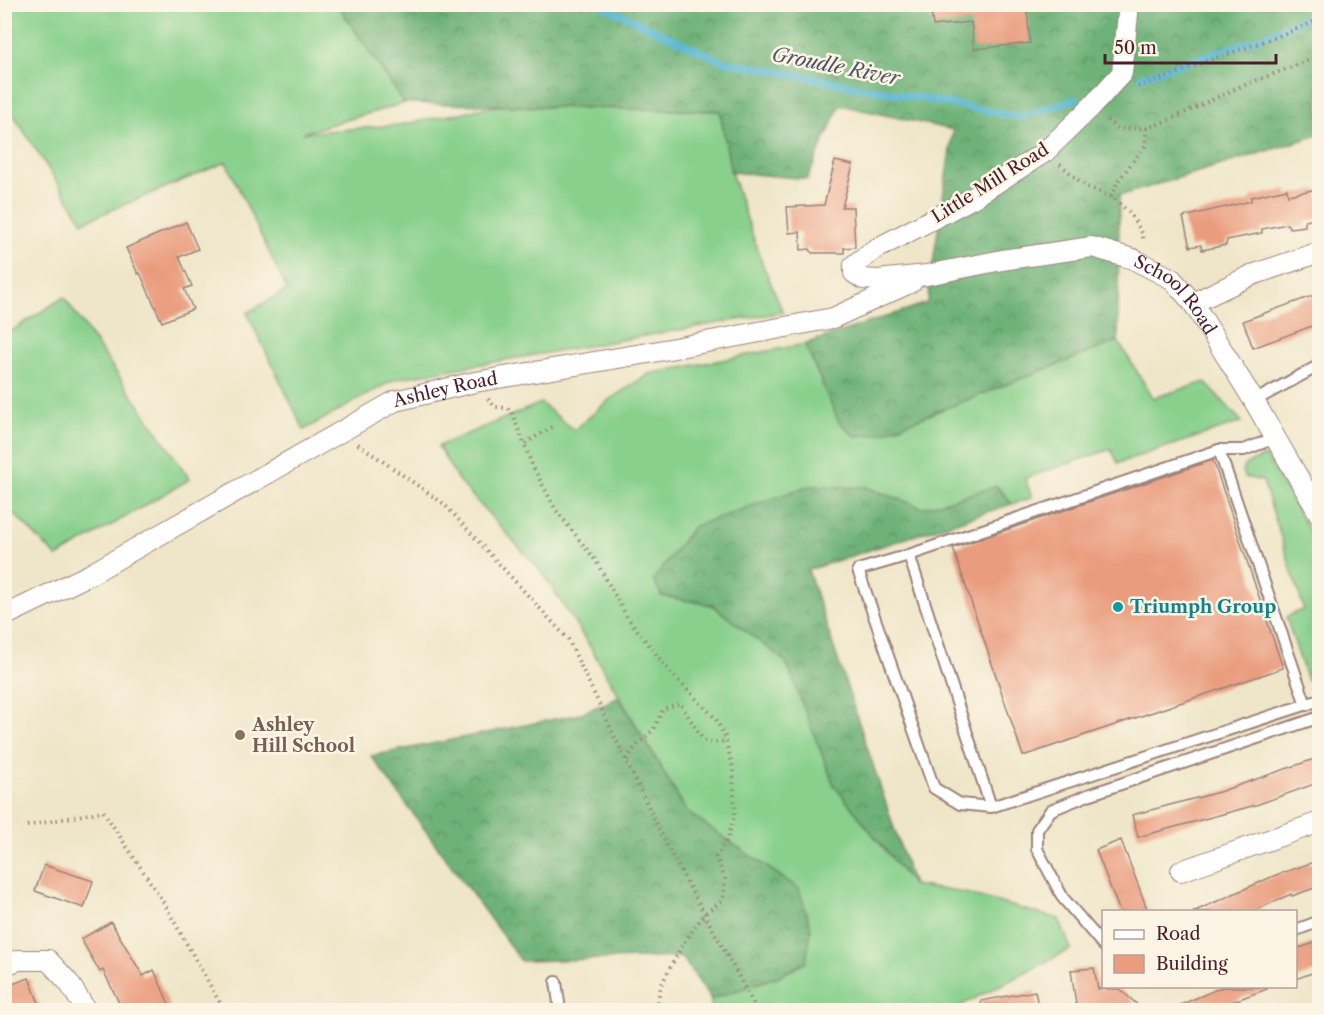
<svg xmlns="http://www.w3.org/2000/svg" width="1324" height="1015" viewBox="0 0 1324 1015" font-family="'Libre Caslon Text',serif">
	<defs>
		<pattern id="forest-crowns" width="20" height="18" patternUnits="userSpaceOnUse" patternTransform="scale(1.5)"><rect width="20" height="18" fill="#6eb278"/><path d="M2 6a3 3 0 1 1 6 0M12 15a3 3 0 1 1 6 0" fill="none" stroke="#5c9063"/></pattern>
	</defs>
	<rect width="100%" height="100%" fill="#fcf5e5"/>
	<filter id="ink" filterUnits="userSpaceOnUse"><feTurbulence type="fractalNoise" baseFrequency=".0167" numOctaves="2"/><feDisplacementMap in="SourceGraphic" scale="12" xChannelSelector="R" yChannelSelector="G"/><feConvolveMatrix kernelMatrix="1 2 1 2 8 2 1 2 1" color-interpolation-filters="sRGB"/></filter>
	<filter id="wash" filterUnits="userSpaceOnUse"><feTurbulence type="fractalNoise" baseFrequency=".008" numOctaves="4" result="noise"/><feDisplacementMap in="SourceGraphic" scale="24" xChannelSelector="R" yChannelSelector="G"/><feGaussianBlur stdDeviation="1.35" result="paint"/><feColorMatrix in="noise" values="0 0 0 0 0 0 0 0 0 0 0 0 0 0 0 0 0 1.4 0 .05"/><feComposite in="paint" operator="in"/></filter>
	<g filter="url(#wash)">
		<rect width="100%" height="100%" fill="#efe6c9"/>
		<g fill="#88d08c" stroke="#69785c" stroke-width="1.5">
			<polygon points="4,5 338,5 404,103 302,133 399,125 496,106 720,111 731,172 762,263 783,312 395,379 304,430 247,313 287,290 226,162 83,222 5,102"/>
			<polygon points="64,297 190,479 57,557 5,505 4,336"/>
			<polygon points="1118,341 1153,398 1205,382 1242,422 1118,463 1111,449 1025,478 1032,498 1012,504 997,486 923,508 866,487 662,596 712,605 786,662 834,785 913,885 965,893 1059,919 1071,949 952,1010 711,1010 711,999 779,976 806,962 799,889 687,812 589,645 544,575 458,480 438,446 541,403 574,430 610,399 649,374 805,344 839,422 855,436 882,433"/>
			<polygon points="1266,456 1319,548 1320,682 1315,684 1307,680 1286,617 1304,609 1263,481 1245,477 1242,472 1246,464"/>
		</g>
		<g fill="url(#forest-crowns)" stroke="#5c6852" stroke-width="1.5">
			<polygon points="338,5 1319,5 1319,135 1119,196 1118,341 882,433 855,436 839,422 805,344 927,303 953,130 840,105 807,179 731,172 720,111 404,103"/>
			<polygon points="807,486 866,487 923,508 997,486 1012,504 808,570 913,885 834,785 786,662 712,605 662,596 653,580 693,527"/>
			<polygon points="619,697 687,812 799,889 811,929 806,962 779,976 711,999 682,957 521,961 371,756 580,714"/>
		</g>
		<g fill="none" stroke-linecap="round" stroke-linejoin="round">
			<g stroke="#57b7d5" stroke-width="7">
				<polyline points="599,4 722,61 1020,117 1076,99"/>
				<polyline points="1141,77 1257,39 1320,12"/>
			</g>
		</g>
		<g id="blocks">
			<g fill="#ea9c7e">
				<polygon points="930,4 1018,4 1018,11 1027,10 1030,43 974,49 971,22 933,26"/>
				<polygon points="835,161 853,165 842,207 853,207 855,247 844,248 844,253 812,253 810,249 801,250 800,232 789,233 787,207 824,205"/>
				<polygon points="1287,189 1288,195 1317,189 1320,201 1320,218 1305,221 1305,226 1290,228 1287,224 1262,229 1262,233 1227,240 1226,245 1202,250 1201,245 1190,247 1183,217 1251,201 1251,197"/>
				<polygon points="186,222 198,249 179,257 192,286 184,289 193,309 162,322 140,273 138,274 126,248"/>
				<polygon points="1320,293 1320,323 1253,348 1243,321"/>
				<polygon points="1213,460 1283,668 1023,756 953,548"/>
				<polygon points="1320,757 1320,782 1256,805 1138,837 1132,815 1219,792"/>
				<polygon points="1121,840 1140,890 1148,912 1120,912 1096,850"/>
				<polygon points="1320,860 1320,886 1292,896 1291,894 1251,912 1193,912 1276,875"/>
				<polygon points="44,865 93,881 84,908 35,891"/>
				<polygon points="111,922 143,976 154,970 172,1011 123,1011 103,970 100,972 81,939"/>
				<polygon points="1320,941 1320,970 1296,979 1296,949"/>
				<polygon points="1094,968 1098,989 1120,989 1144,1011 1077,1011 1071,970"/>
				<polygon points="29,978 42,1011 4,1011 4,987"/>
				<polygon points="1222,987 1266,987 1267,989 1220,1006 1222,1011 1166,1011"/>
				<polygon points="1035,991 1039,1011 982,1011 981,1001"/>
			</g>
		</g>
	</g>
	<g filter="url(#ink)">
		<use href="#blocks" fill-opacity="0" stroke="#9c827a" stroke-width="1.5"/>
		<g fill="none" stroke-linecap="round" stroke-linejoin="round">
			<g stroke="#9c827a" stroke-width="14">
				<g id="service">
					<polyline points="1254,401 1320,365"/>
					<polyline points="1219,450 1306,705"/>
					<polyline points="909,555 1219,450 1244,450 1275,438"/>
					<polyline points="991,807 909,555 858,570 934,788 960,804 991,807 1320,700"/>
					<polyline points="1296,930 1320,921"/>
					<polyline points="1104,946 1063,898 1037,849 1037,830 1051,810 1088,795 1320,717"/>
					<polyline points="556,982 560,1010"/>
				</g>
			</g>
			<g stroke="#9c827a" stroke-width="22">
				<g id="minor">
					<path id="s1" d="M 1129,4 L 1122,73 L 1091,107 L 1045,152 L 971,199 L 874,250 L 854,265 L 854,273 L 863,279 L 877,280 L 927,275 L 1002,260 L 1092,247 L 1133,259 L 1172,279 L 1193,303 L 1254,401 L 1320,515"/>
					<polyline points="1193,303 1252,275 1320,252"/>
					<path id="s2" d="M 4,616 L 89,575 L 395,401 L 475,382 L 648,353 L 833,318 L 912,282"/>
					<polyline points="1181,871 1320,822"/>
					<polyline points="4,965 19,960 48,960 69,983 86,1010"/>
				</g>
			</g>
			<g stroke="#9c827a" stroke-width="4" stroke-dasharray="1.5 4.5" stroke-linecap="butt">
				<path d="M 1138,87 C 1149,81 1162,80 1173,75 C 1221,54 1272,41 1320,19"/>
				<polyline points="1107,120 1118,129 1147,128 1167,121 1237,88 1320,56"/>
				<polyline points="1060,164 1085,186 1112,197 1129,212 1143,234 1143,241"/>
				<polyline points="1112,197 1117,182 1145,146 1147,128"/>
				<polyline points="488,399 495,407 508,408 512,412 532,465 556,510 596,561 627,617 671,673 716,719 725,737 733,768 735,815 727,840 716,857 725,879 723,900 704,914 683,944 661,985 658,1000 660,1010"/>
				<polyline points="525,443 554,426"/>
				<polyline points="358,444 444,504 568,639 667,846 757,1010"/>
				<polyline points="627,760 635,747 654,729 663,709 680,703 703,740 711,743 726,741"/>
				<polyline points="27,826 103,811 162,900 224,1010"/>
			</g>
			<use href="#service" stroke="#fff" stroke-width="10"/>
			<use href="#minor" stroke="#fff" stroke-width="20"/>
		</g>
	</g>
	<circle fill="#0f9aa8" stroke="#fcf5e5" stroke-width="2" cx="1118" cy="607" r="6"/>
	<circle fill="#8d6e63" stroke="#fcf5e5" stroke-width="2" cx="240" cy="735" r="6"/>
	<g text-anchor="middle" stroke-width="5" stroke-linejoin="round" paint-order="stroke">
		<g font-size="18" fill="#4a1f2b" stroke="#fcf5e5">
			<text transform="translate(990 183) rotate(-32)" y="6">Little Mill Road</text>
			<text dy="6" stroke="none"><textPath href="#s1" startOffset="752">School Road</textPath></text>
			<text dy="6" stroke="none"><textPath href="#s2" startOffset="498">Ashley Road</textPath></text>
		</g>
		<g font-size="18" font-weight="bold" fill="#0d838f" stroke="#fcf5e5" text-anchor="start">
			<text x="1130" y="613">Triumph Group</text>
		</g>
		<g font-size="18" font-weight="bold" fill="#785e54" stroke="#fcf5e5" text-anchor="start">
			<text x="252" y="731">Ashley<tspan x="252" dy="21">Hill School</tspan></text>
		</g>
		<g font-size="20" font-style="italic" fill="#4f5466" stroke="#fcf5e5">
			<text transform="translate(836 66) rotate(11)" y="7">Groudle River</text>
		</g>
	</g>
	<rect width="1324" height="1015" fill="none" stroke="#fcf5e5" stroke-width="24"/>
	<rect x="1102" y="910" width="195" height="78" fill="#fcf5e5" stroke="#b59f9b" stroke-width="1.5"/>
	<rect x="1114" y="930" width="30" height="9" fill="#ffffff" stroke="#b59f9b" stroke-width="1.5"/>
	<text x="1156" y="940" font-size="18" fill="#4a1f2b">Road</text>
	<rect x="1114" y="955" width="30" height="18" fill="#ea9c7e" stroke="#b59f9b" stroke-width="1.5"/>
	<text x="1156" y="970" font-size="18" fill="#4a1f2b">Building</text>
	<path d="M1105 54v9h171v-9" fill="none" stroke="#4a1f2b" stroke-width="3"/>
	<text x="1114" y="54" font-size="18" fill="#4a1f2b" stroke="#fcf5e5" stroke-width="4.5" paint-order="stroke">50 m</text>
</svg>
